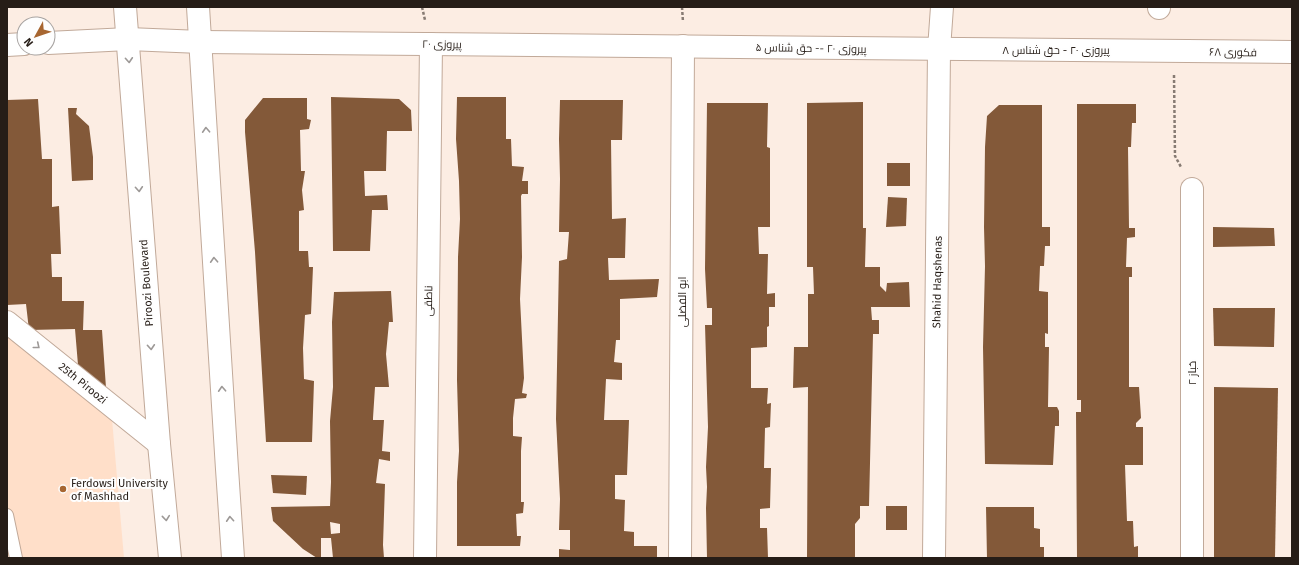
<svg xmlns="http://www.w3.org/2000/svg" width="1299" height="565" viewBox="0 0 1299 565" font-family="'Fira Sans',Cairo,sans-serif">
	<rect width="100%" height="100%" fill="#fcede3"/>
	<polygon fill="#ffdfc9" points="7,336 112,419 124,558 7,558"/>
	<g fill="#835939" fill-rule="evenodd">
		<polygon points="331,97 399,99 411,110 412,131 387,131 386,171 364,171 365,196 387,195 388,210 372,210 370,251 333,251"/>
		<polygon points="457,97 506,97 506,139 511,139 512,166 524,167 522,181 528,181 528,194 522,194 521,196 522,257 520,299 524,378 522,393 527,394 526,398 515,399 513,418 513,436 522,437 521,451 521,502 524,502 523,513 516,514 517,536 521,536 520,546 457,546 457,482 459,451 457,380 458,257 460,219 459,181 456,139"/>
		<polygon points="263,98 307,98 307,119 311,120 309,129 300,130 301,171 305,171 302,190 304,210 299,211 299,251 308,251 309,267 313,267 311,314 305,315 303,348 304,379 314,381 312,442 266,442 255,252 245,132 245,120"/>
		<polygon points="38,99 42,159 52,159 52,207 59,206 61,254 51,254 52,277 62,277 62,301 84,301 83,330 102,330 106,388 78,365 75,329 29,330 26,304 7,305 7,100"/>
		<polygon points="560,100 623,100 622,140 611,140 612,219 626,218 625,258 608,258 609,280 659,279 657,297 620,299 620,340 616,340 614,362 622,363 622,380 606,379 604,420 629,420 627,475 615,475 615,499 625,500 624,531 634,532 634,546 657,546 657,558 559,558 559,549 570,550 570,530 559,530 560,499 556,419 559,261 567,259 569,232 559,232 560,179 559,139"/>
		<polygon points="863,102 863,228 866,228 865,267 880,267 880,286 886,292 887,283 909,282 910,307 871,307 872,320 879,320 879,334 873,334 869,506 860,506 860,518 855,524 855,558 807,558 808,387 793,388 794,347 808,347 808,294 814,294 813,267 807,267 807,103"/>
		<polygon points="707,103 768,103 767,147 770,148 770,227 758,227 759,254 768,254 767,294 775,293 775,307 769,307 769,326 767,327 767,347 751,348 751,388 768,388 767,404 771,403 770,427 765,428 764,468 771,468 770,508 760,509 760,528 767,528 768,558 707,558 706,508 707,487 706,467 708,427 705,325 712,325 712,308 707,308 705,269"/>
		<polygon points="1077,104 1136,104 1136,123 1132,123 1131,147 1128,147 1129,228 1135,228 1135,237 1127,238 1126,267 1132,267 1132,277 1129,277 1129,387 1139,387 1141,418 1136,423 1136,427 1143,427 1143,465 1125,465 1127,521 1133,521 1134,547 1138,546 1138,558 1077,558 1076,412 1081,412 1081,400 1077,400"/>
		<polygon points="999,105 1042,105 1042,227 1050,227 1050,246 1045,246 1044,266 1040,266 1039,291 1048,292 1048,334 1045,333 1045,347 1049,347 1048,407 1057,407 1059,411 1059,426 1055,426 1053,465 985,464 983,347 985,266 984,227 985,147 987,116"/>
		<polygon points="68,108 77,108 76,114 89,126 93,157 93,180 72,181"/>
		<rect x="887" y="163" width="23" height="23"/>
		<polygon points="888,197 907,198 906,226 886,227"/>
		<polygon points="1213,227 1274,228 1275,246 1213,247"/>
		<path d="M 391,291 L 393,322 L 389,322 L 386,354 L 389,387 L 375,387 L 373,418 L 373,420 L 384,420 L 382,451 L 390,452 L 390,461 L 379,459 L 376,483 L 385,484 L 383,545 L 384,558 L 333,558 L 331,538 L 321,538 L 321,558 L 317,558 L 303,549 L 273,521 L 271,507 L 330,506 L 331,482 L 330,421 L 333,387 L 332,322 L 334,292 ZM 330,522 L 340,524 L 340,533 L 331,534 Z"/>
		<polygon points="1213,308 1275,308 1274,347 1214,346"/>
		<polygon points="1214,387 1278,388 1275,558 1214,558"/>
		<polygon points="271,475 307,476 306,495 273,493"/>
		<rect x="886" y="506" width="21" height="24"/>
		<polygon points="986,507 1034,507 1034,528 1040,529 1040,547 1044,547 1044,558 987,558"/>
	</g>
	<g fill="none" stroke-linecap="round" stroke-linejoin="round">
		<g stroke="#c1a999" stroke-width="14">
			<polyline id="lane" points="7,515 16,558"/>
		</g>
		<g stroke="#c1a999" stroke-width="24">
			<g id="street">
				<polyline points="1159,7 1159,8"/>
				<polyline points="201,42 1292,52"/>
				<polyline points="48,43 128,39"/>
				<polyline points="7,45 24,44"/>
				<polyline points="1192,189 1192,558"/>
				<polyline points="7,322 159,444"/>
				<polyline points="425,558 431,44"/>
				<polyline points="680,558 683,46"/>
				<polyline points="934,558 939,49 942,7"/>
			</g>
		</g>
		<g stroke="#c1a999" stroke-width="24">
			<g id="primary">
				<polyline points="125,7 159,444 170,558"/>
				<polyline points="198,7 227,469 233,558"/>
				<polyline points="128,39 201,42"/>
			</g>
		</g>
		<g stroke="#877b73" stroke-width="2.5" stroke-dasharray="3 2" stroke-linecap="butt">
			<polyline points="422,7 425,20"/>
			<polyline points="682,7 683,22"/>
			<polyline points="1174,75 1175,156 1181,167"/>
		</g>
		<use href="#lane" stroke="#fff" stroke-width="12"/>
		<use href="#street" stroke="#fff" stroke-width="22"/>
		<use href="#primary" stroke="#fff" stroke-width="22"/>
	</g>
	<defs><path id="oneway-chevron" d="M-2-3.5L2.5 0L-2 3.5" fill="none" stroke-width="1.6" stroke-linecap="round" stroke-linejoin="round"/></defs>
	<g stroke="#9d9997">
		<use href="#oneway-chevron" transform="translate(129 60) rotate(86)"/>
		<use href="#oneway-chevron" transform="translate(206 130) rotate(-93)"/>
		<use href="#oneway-chevron" transform="translate(139 189) rotate(86)"/>
		<use href="#oneway-chevron" transform="translate(214 260) rotate(-93)"/>
		<use href="#oneway-chevron" transform="translate(37 346) rotate(39)"/>
		<use href="#oneway-chevron" transform="translate(151 347) rotate(86)"/>
		<use href="#oneway-chevron" transform="translate(222 389) rotate(-93)"/>
		<use href="#oneway-chevron" transform="translate(166 518) rotate(84)"/>
		<use href="#oneway-chevron" transform="translate(230 519) rotate(-94)"/>
	</g>
	<circle fill="#a76631" stroke="#fefefe" stroke-width="1.5" cx="63" cy="489" r="4"/>
	<g text-anchor="middle" stroke-width="4" stroke-linejoin="round" paint-order="stroke">
		<g font-size="11" fill="#261d17" stroke="#fefefe">
			<text transform="translate(442 44) rotate(1)" y="4">پیروزی ۲۰</text>
			<text transform="translate(811 48) rotate(1)" y="4">پیروزی ۲۰ -- حق شناس ۵</text>
			<text x="1056" y="54">پیروزی ۲۰ - حق شناس ۸</text>
			<text transform="translate(1233 52) rotate(1)" y="4">فکوری ۶۸</text>
			<text transform="translate(937 282) rotate(-89)" y="4">Shahid Haqshenas</text>
			<text transform="translate(146 283) rotate(-94)" y="4">Piroozi Boulevard</text>
			<text transform="translate(428 301) rotate(-89)" y="4">ناطقی</text>
			<text transform="translate(682 302) rotate(-90)" y="4">ابو الفضلی</text>
			<text transform="translate(1192 373) rotate(-90)" y="4">خباز ۲</text>
			<text transform="translate(83 383) rotate(39)" y="4">25th Piroozi</text>
		</g>
		<g font-size="11" fill="#261d17" stroke="#fefefe" text-anchor="start">
			<text x="71" y="487">Ferdowsi University<tspan x="71" dy="13">of Mashhad</tspan></text>
		</g>
	</g>
	<rect width="1299" height="565" fill="none" stroke="#261d17" stroke-width="16"/>
	<g transform="translate(36 36) rotate(230)"><circle r="19" fill="#fefefe" stroke="#a8a4a2"/>
	<path d="M0-3L7 15L0 10L-7 15Z" fill="#a76631"/>
	<text y="-6" font-size="11" font-weight="bold" text-anchor="middle" fill="#261d17">N</text>
	</g>
</svg>
